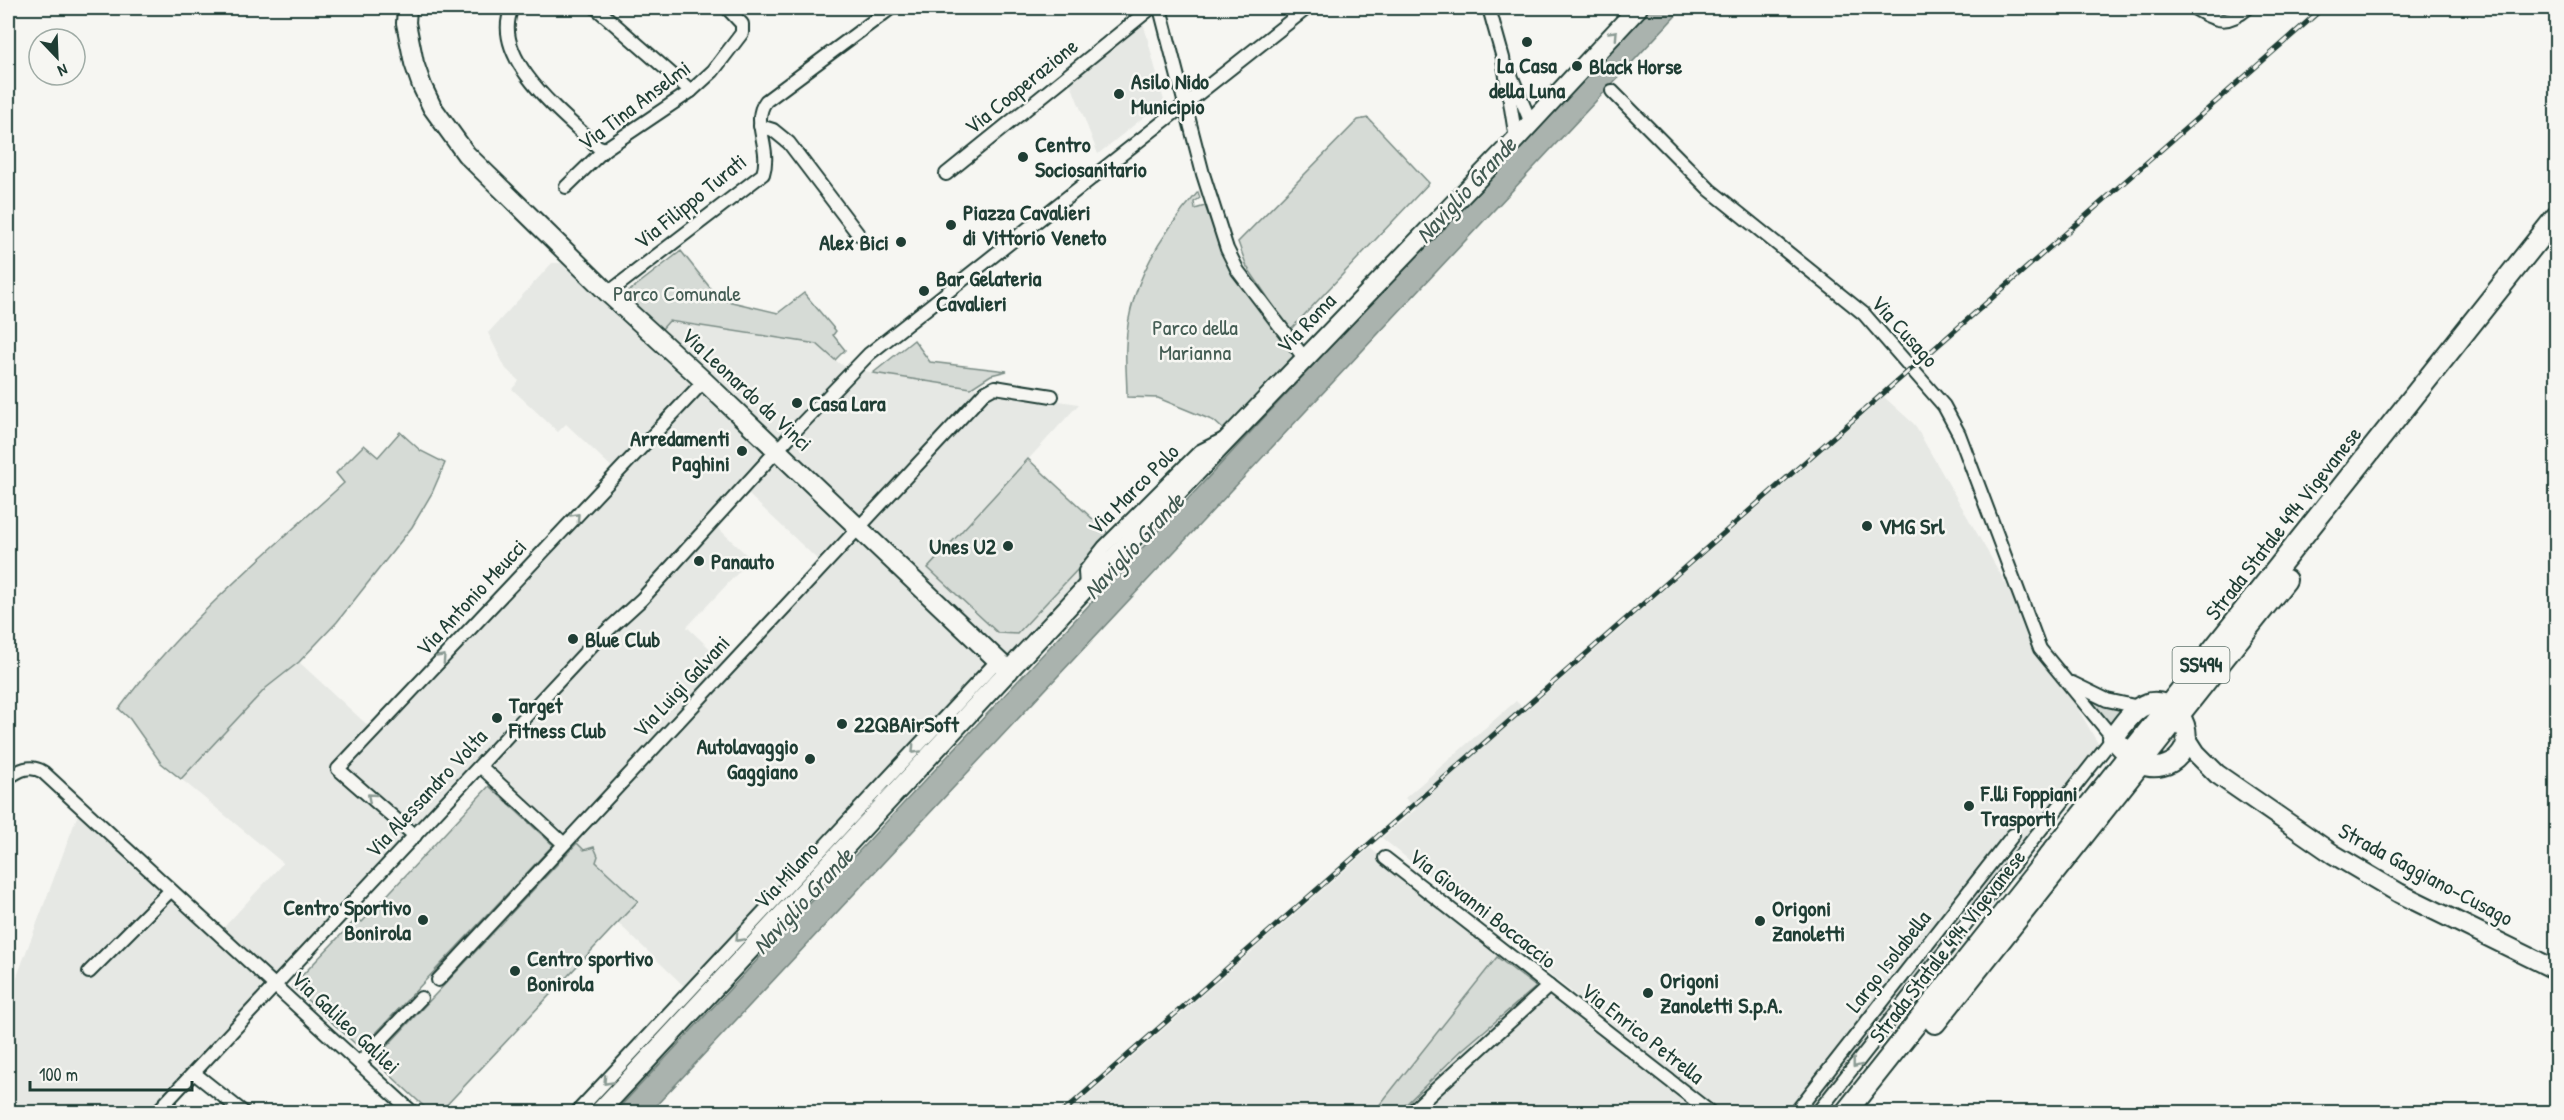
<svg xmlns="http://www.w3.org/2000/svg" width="2564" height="1120" viewBox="0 0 2564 1120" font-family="'Patrick Hand',sans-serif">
	<rect width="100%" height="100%" fill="#f6f6f2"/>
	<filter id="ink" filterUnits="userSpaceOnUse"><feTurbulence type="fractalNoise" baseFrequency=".0167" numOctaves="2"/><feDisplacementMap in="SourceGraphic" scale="12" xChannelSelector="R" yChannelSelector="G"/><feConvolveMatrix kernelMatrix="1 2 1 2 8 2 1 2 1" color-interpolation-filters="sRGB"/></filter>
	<g filter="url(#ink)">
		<g fill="#e6e8e4" fill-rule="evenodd">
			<polygon points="1143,22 1164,101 1098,154 1069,79 1075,78 1073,75"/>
			<path d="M 552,263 L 564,263 L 649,341 L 669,320 L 817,344 L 840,364 L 873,373 L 1079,404 L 929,568 L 1110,535 L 1128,553 L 705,1006 L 618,923 L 638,900 L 482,758 L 150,1112 L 8,1112 L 8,967 L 16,979 L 78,814 L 215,937 L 283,863 L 181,779 L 266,688 L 299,662 L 375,732 L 619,474 L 566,424 L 558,432 L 512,389 L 519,381 L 506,369 L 488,333 ZM 748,494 L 818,560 L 723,661 L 687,627 L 751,559 L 717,527 Z"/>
			<polygon points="1884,397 1914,424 2100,747 1939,953 1809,1112 1720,1112 1382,838 1416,809 1405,798 1516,701 1526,711"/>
			<polygon points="1370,848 1696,1112 1069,1112"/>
		</g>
		<g fill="#d6dbd6" stroke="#7a8c85" stroke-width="1.5">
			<polygon points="1368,118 1429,183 1290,330 1247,267 1238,242 1358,120"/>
			<path d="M 1198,192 L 1200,198 L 1194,202 L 1195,209 L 1205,206 L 1230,271 L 1295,356 L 1225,431 L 1214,421 L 1158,398 L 1127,397 C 1127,380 1125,362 1126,345 C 1128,286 1160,235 1198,192 Z"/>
			<polygon points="681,251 719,299 778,313 804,293 836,331 833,335 845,350 835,360 817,344 669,321 661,330 624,295"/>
			<polygon points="914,340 930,362 1007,371 991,375 971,388 873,373"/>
			<path d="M 400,432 L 421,451 L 445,463 L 432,493 L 412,527 L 337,622 L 299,662 L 266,688 L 181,779 L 161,763 L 130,719 L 119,709 C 182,623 266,554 344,483 L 336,473 L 364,445 L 378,457 Z"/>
			<polygon points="1028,459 1110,535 1017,634 998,633 928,568"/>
			<polygon points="2092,700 2125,709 2109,730 2089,702"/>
			<polygon points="489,786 553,845 361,1049 292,986 357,918 362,922"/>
			<polygon points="577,843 584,850 594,847 598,856 596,862 638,901 440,1112 430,1112 374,1060"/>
			<polygon points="1497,957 1536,987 1463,1049 1398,1112 1374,1112"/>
		</g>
		<polygon fill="#aab3ae" stroke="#72847d" stroke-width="1.5" points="1647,8 1683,8 650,1112 615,1112"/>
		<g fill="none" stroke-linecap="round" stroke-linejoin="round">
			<g stroke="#1f3d34" stroke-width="16">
				<g id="street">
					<path d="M 512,8 C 489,58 565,116 597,146 L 605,149"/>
					<polyline points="596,8 691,91"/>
					<polyline points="1160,8 1203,174 1227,249 1238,271 1305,359"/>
					<polyline points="1489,8 1503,58 1516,139"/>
					<path d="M 2194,8 C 2216,21 2227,26 2248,8"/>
					<polyline points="1510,73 1531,123"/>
					<polyline points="1612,91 1710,190 1864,314 1944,406 1959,434 2040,649 2113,738 1818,1112"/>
					<polyline points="760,126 773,130 789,143 858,234"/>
					<polyline points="946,174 1151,8"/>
					<polyline points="566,187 605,149 691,91 713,71 742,33 742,24 727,8"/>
					<path d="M 608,293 L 763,174 C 772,146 750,122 766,101 L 891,8"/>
					<polyline points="1086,588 1085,571 1104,547 1200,451 1224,439"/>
					<polyline points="2072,683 2107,700 2139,707"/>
					<polyline points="480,766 563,843"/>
					<path d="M 8,778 C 19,770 30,764 43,772 L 412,1112"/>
					<polyline points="415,836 338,769 704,381"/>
					<polyline points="1385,858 1710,1112"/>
					<polyline points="89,972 170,891"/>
					<polyline points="438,980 984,393 995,387 1052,396"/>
					<polyline points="359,1063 421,998"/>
					<polyline points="194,1073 243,1112"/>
					<polyline points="157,1112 596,641 642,599 790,436 869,354 1307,8"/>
					<polyline points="577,1112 998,660"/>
					<polyline points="1411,1112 1549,986"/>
					<polyline points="1796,1112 2013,835"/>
				</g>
			</g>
			<g stroke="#1f3d34" stroke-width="22">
				<g id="secondary">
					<polyline points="407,8 406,23 414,63 422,86 432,107 466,154 608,293 704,381 1009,671"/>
					<polyline points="2187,739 2196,753 2217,774 2333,854 2399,893 2556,970"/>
					<path d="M 2139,764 C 2172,778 2200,744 2180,715"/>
					<polyline points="599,1112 1104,568 1516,139 1638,8"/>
				</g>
			</g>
			<g stroke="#1f3d34" stroke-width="24">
				<g id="primary">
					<path d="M 2137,763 L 2113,738 C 2129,716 2146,689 2176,711"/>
					<polyline points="1935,1023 2286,580"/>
					<polyline points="1846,1112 2556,217"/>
				</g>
			</g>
			<use href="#street" stroke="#f6f6f2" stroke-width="12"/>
			<use href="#secondary" stroke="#f6f6f2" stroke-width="18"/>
			<use href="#primary" stroke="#f6f6f2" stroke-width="20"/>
			<g stroke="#1f3d34" stroke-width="5">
				<polyline id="rail" points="1063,1112 2323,8"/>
			</g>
			<use href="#rail" stroke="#f6f6f2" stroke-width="3" stroke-dasharray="9" stroke-linecap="butt"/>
		</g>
		<defs><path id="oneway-chevron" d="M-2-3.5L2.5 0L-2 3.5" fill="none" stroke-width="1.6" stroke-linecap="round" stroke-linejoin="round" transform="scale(1.5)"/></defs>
		<g stroke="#8a9a93">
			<use href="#oneway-chevron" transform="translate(1614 34) rotate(-47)"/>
			<use href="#oneway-chevron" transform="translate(576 517) rotate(-47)"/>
			<use href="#oneway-chevron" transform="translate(442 658) rotate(-47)"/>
			<use href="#oneway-chevron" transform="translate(915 750) rotate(133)"/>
			<use href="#oneway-chevron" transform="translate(371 797) rotate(-139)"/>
			<use href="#oneway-chevron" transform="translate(739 938) rotate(133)"/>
			<use href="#oneway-chevron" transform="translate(1856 1064) rotate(128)"/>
			<use href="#oneway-chevron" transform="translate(607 1081) rotate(133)"/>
		</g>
	</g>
	<g fill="#1f3d34" stroke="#f6f6f2" stroke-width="2">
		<circle cx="1527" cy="42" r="6"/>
		<circle cx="1577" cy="66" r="6"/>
		<circle cx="1119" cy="94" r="6"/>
		<circle cx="1023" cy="157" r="6"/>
		<circle cx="951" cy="225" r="6"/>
		<circle cx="901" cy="242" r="6"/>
		<circle cx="924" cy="291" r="6"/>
		<circle cx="797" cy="403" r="6"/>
		<circle cx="742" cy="451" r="6"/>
		<circle cx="1867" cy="526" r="6"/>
		<circle cx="1008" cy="546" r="6"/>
		<circle cx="699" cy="561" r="6"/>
		<circle cx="573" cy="639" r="6"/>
		<circle cx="497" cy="718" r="6"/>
		<circle cx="842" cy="724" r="6"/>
		<circle cx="810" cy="759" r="6"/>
		<circle cx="1969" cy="806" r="6"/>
		<circle cx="423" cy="920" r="6"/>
		<circle cx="1760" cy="921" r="6"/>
		<circle cx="515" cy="971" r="6"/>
		<circle cx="1648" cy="993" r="6"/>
	</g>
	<g text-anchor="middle" stroke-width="5" stroke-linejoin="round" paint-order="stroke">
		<rect fill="#f6f6f2" stroke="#60746d" stroke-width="1.5" x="2172.5" y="647" width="57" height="36" rx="4.5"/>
		<g font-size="21" font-weight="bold" fill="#1f3d34">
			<text x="2201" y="672">SS494</text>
		</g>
		<g font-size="22" font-weight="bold" fill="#1f3d34" stroke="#f6f6f2" text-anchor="start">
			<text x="1527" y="73" text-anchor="middle">La Casa<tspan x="1527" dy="25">della Luna</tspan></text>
			<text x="1589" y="74">Black Horse</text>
			<text x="1131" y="89">Asilo Nido<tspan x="1131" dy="25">Municipio</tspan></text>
			<text x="1035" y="152">Centro<tspan x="1035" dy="25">Sociosanitario</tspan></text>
			<text x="963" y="220">Piazza Cavalieri<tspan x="963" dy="25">di Vittorio Veneto</tspan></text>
			<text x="889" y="250" text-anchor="end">Alex Bici</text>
			<text x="936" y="286">Bar Gelateria<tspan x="936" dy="25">Cavalieri</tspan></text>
			<text x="809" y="411">Casa Lara</text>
			<text x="730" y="446" text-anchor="end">Arredamenti<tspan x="730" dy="25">Paghini</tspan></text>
			<text x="1879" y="534">VMG Srl</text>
			<text x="996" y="554" text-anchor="end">Unes U2</text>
			<text x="711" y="569">Panauto</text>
			<text x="585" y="647">Blue Club</text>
			<text x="509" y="713">Target<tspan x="509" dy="25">Fitness Club</tspan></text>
			<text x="854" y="732">22QBAirSoft</text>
			<text x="798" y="754" text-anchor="end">Autolavaggio<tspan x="798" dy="25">Gaggiano</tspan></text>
			<text x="1981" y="801">F.lli Foppiani<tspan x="1981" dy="25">Trasporti</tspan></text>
			<text x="411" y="915" text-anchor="end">Centro Sportivo<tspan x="411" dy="25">Bonirola</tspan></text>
			<text x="1772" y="916">Origoni<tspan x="1772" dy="25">Zanoletti</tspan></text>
			<text x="527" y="966">Centro sportivo<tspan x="527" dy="25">Bonirola</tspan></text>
			<text x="1660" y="988">Origoni<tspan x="1660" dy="25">Zanoletti S.p.A.</tspan></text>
		</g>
		<g font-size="22" fill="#1f3d34" stroke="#f6f6f2">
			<text transform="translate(1021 86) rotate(-39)" y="8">Via Cooperazione</text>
			<text transform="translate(634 105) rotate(-37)" y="8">Via Tina Anselmi</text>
			<text transform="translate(690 201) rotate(-39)" y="8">Via Filippo Turati</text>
			<text transform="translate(1306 323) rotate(-46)" y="8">Via Roma</text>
			<text transform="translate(1905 331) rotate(48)" y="8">Via Cusago</text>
			<text transform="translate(747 389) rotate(43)" y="8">Via Leonardo da Vinci</text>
			<text transform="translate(1133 489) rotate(-45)" y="8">Via Marco Polo</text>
			<text transform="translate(2283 523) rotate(-52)" y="8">Strada Statale 494 Vigevanese</text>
			<text transform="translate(471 597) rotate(-47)" y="8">Via Antonio Meucci</text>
			<text transform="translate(681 686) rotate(-47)" y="8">Via Luigi Galvani</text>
			<text transform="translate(426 793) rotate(-47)" y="8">Via Alessandro Volta</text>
			<text transform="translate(2426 874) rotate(28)" y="8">Strada Gaggiano-Cusago</text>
			<text transform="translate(786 875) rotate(-47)" y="8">Via Milano</text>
			<text transform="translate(1483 908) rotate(38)" y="8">Via Giovanni Boccaccio</text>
			<text transform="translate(1947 946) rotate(-52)" y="8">Strada Statale 494 Vigevanese</text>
			<text transform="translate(1888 961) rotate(-52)" y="8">Largo Isolabella</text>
			<text transform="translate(346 1022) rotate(43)" y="8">Via Galileo Galilei</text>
			<text transform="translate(1643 1033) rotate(38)" y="8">Via Enrico Petrella</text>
		</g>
		<g font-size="22" fill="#445d54" stroke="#f6f6f2">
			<text x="677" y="301">Parco Comunale</text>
			<text x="1195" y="335">Parco della<tspan x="1195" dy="25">Marianna</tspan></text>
		</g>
		<g font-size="24" font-style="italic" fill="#425a52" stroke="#f6f6f2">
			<text transform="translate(1466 190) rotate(-47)" y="8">Naviglio Grande</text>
			<text transform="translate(1134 546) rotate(-47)" y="8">Naviglio Grande</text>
			<text transform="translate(803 901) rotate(-47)" y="8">Naviglio Grande</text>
		</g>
	</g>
	<rect width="2564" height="1120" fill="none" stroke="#f6f6f2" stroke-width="30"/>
	<rect x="15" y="15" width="2534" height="1090" fill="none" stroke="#1f3d34" stroke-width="2" filter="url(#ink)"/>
	<g transform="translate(57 57) rotate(157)"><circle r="28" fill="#f6f6f2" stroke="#a0aca6" stroke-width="1.5"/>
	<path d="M0-4.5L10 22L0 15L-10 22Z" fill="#1f3d34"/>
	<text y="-9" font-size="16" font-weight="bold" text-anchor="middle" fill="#1f3d34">N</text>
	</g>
	<path d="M30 1081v9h162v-9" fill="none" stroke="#1f3d34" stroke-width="3"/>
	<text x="39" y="1081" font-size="18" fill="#1f3d34" stroke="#f6f6f2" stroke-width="4.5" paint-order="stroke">100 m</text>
</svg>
